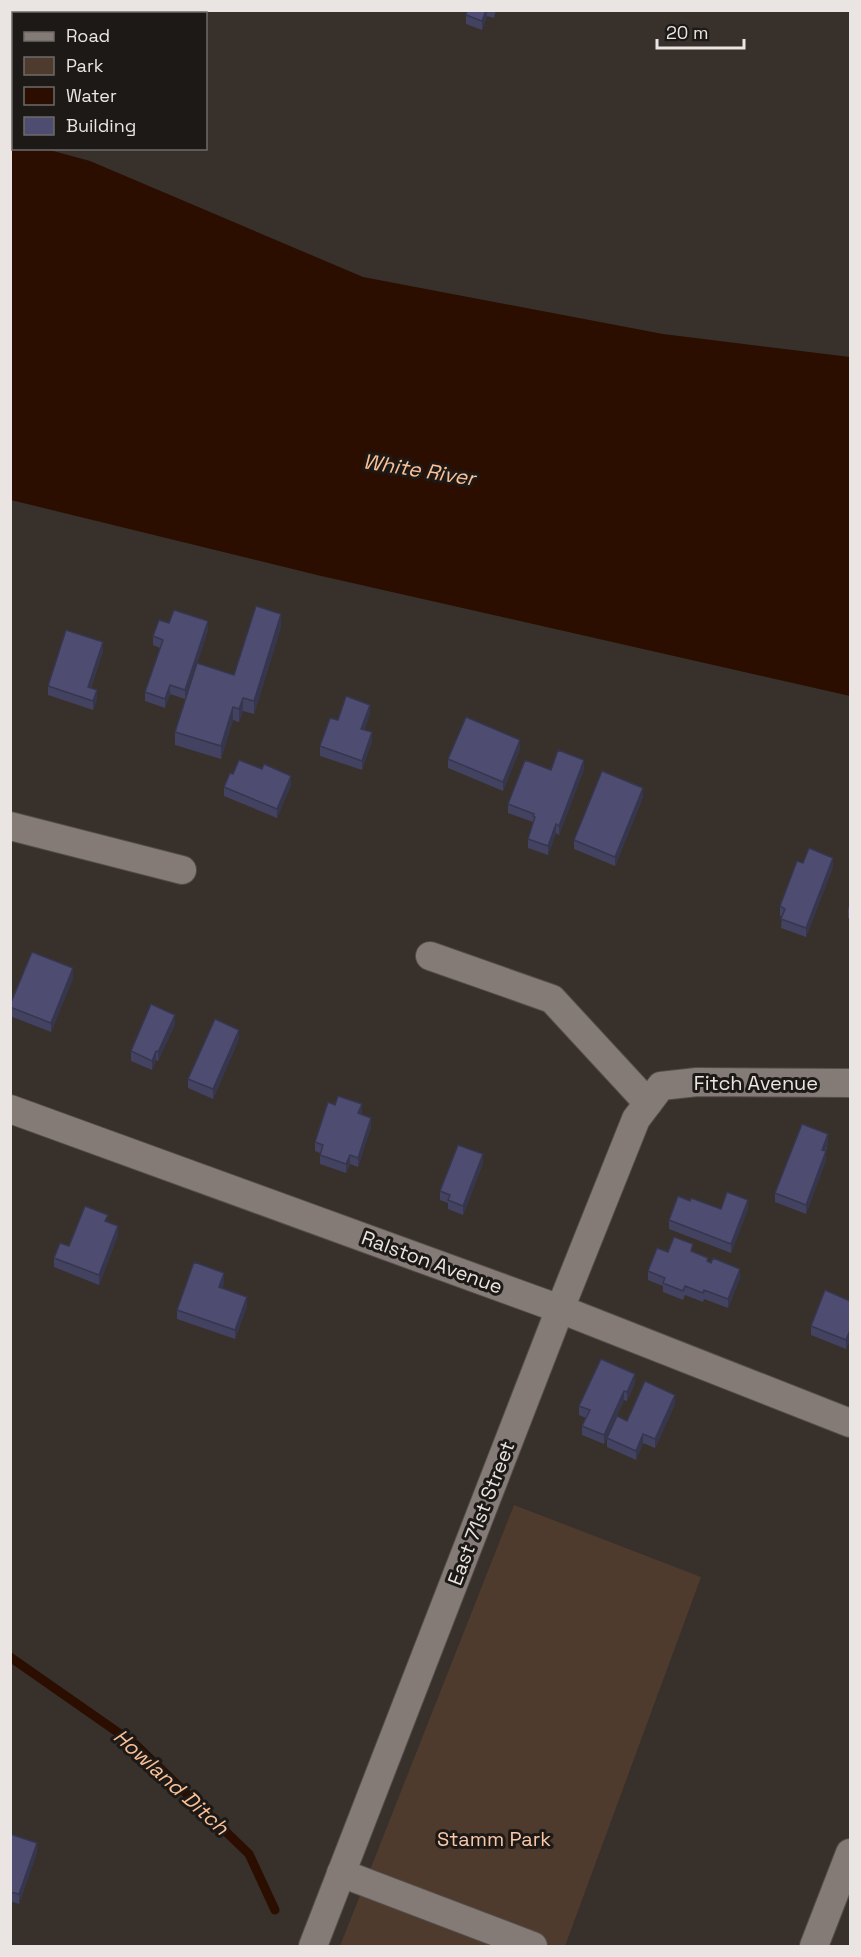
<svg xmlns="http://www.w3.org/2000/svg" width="861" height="1957" viewBox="0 0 861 1957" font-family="'Space Grotesk',sans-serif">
	<rect width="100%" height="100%" fill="#37302b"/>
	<polygon fill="#4f3b2d" points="514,1505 701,1577 565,1946 340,1946"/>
	<polygon fill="#2b0e00" points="11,138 13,139 14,148 46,149 90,161 363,277 663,334 850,357 850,696 317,575 11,500"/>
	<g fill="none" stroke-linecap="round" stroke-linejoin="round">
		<polyline stroke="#2b0e00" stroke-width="9" points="10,1657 136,1745 249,1854 275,1910"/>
		<g stroke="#534d4a" stroke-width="30">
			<g id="minor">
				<polyline points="10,826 182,870"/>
				<polyline points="430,956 552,999 648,1103"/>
				<polyline points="10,1109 560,1309 850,1423"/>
				<polyline points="341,1873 533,1946"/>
				<polyline points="313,1946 560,1309 636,1119 661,1086 697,1082 850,1083"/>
				<polyline points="814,1946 850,1853"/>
			</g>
		</g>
		<use href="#minor" stroke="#847b76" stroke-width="28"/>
	</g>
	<g fill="#434261">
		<polygon points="467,10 496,10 494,18 487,16 482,30 466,24 466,15"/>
		<polygon points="169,623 208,630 185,699 170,694 165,708 145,701 145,692 160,648 153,645 153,636"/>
		<polygon points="281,627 254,714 243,711 239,722 233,720 221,759 175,745 175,732"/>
		<polygon points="103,651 91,688 97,699 93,710 48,695 48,686"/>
		<polygon points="370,714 364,730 372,741 362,770 320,756 320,746 338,720"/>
		<polygon points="520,749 503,791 448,768 448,759"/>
		<polygon points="584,769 559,835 556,833 548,855 528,848 528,839 533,822 508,813 508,804 551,770"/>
		<polygon points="233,774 291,785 277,818 224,796 224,787"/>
		<polygon points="643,797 615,866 574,849 574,840"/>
		<polygon points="833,867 806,937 781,928 782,916 780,916 780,906"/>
		<polygon points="850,903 850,919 848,918 848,909"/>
		<polygon points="73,978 51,1032 10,1016 10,1005"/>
		<polygon points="175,1024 158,1061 156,1060 152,1070 131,1061 131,1051"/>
		<polygon points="239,1039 213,1099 188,1088 188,1079"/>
		<polygon points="362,1113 362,1114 371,1127 358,1167 350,1164 346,1173 320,1164 320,1153 315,1151 315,1142"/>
		<polygon points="828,1143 826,1151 826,1160 806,1214 775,1202 775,1193"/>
		<polygon points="483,1163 463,1215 448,1209 448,1203 440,1200 440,1191"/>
		<polygon points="690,1201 721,1209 748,1209 731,1253 669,1229 669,1220"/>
		<polygon points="108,1222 118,1235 99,1285 54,1267 54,1258 69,1246"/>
		<polygon points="668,1252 693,1252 708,1261 740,1278 728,1308 704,1299 703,1302 685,1295 683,1300 663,1292 663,1286 648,1280 648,1271"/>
		<polygon points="224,1282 222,1288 247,1306 235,1339 177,1319 177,1310"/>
		<polygon points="850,1301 850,1339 846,1349 811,1335 811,1326"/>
		<polygon points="635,1383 627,1401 624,1400 604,1444 582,1435 582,1426 586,1418 579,1415 579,1406"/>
		<polygon points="675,1404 655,1448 643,1443 636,1460 607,1447 607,1438 627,1421"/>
		<polygon points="10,1834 37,1852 19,1904 10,1901"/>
	</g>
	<g fill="#37364f">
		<polygon points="486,10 487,10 487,16 482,30 482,21"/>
		<polygon points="281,614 281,627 254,714 254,701"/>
		<polygon points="208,621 208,630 185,699 185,690"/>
		<polygon points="103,642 103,651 88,696 88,687"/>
		<polygon points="170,685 170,694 165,708 165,699"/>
		<polygon points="97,690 97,699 93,710 93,701"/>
		<polygon points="243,698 243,711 239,722 239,709"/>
		<polygon points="370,705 370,714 361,738 361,729"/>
		<polygon points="233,707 233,720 221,759 221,746"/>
		<polygon points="372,732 372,741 362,770 362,761"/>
		<polygon points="520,740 520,749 503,791 503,782"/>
		<polygon points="584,760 584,769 559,835 559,826"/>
		<polygon points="291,776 291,785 277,818 277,809"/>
		<polygon points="643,788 643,797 615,866 615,857"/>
		<polygon points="556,824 556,833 548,855 548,846"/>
		<polygon points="833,858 833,867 806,937 806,928"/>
		<polygon points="73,968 73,978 51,1032 51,1023"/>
		<polygon points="175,1015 175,1024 158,1061 158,1052"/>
		<polygon points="239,1030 239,1039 213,1099 213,1089"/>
		<polygon points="156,1051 156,1060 152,1070 152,1061"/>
		<polygon points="362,1104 362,1113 358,1122 358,1113"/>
		<polygon points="371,1118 371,1127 358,1167 358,1158"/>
		<polygon points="828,1134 828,1143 822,1159 822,1150"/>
		<polygon points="826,1151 826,1160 806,1214 806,1205"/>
		<polygon points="483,1154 483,1163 463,1215 463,1206"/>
		<polygon points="350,1155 350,1164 346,1173 346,1164"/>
		<polygon points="748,1200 748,1209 731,1253 731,1244"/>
		<polygon points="118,1226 118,1235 99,1285 99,1275"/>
		<polygon points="740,1269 740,1278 728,1308 728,1299"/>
		<polygon points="224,1273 224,1282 219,1296 219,1287"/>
		<polygon points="247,1297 247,1306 235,1339 235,1330"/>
		<polygon points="850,1330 850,1339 846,1349 846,1340"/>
		<polygon points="635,1374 635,1383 627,1401 627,1392"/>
		<polygon points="624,1391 624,1400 604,1444 604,1435"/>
		<polygon points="675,1395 675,1404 655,1448 655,1439"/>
		<polygon points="643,1434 643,1443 636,1460 636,1451"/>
		<polygon points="37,1843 37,1852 19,1904 19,1894"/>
	</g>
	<g fill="#4e4d71" stroke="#37364f" stroke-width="1.5">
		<polygon points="467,10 486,10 482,21 466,15"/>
		<polygon points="256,606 281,614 254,701 243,698 239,709 233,707 221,746 175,732 197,663 234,675"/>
		<polygon points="174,610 208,621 185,690 170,685 165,699 145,692 163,640 153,636 159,620 169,623"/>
		<polygon points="66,630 103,642 88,687 97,690 93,701 48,686"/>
		<polygon points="346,696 370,705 361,729 372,732 362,761 320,746 330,718 338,720"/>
		<polygon points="466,717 520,740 503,782 448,759"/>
		<polygon points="558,750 584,760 559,826 556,824 548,846 528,839 535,817 533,816 534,814 508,804 525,760 551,770"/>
		<polygon points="239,760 262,769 264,764 291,776 277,809 224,787 230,773 233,774"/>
		<polygon points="602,771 643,788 615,857 574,840"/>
		<polygon points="809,848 833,858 806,928 781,919 785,909 780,906 797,861 803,863"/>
		<polygon points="32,952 73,968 51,1023 10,1007 10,1005"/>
		<polygon points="151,1004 175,1015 158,1052 156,1051 152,1061 131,1051"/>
		<polygon points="215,1019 239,1030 213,1089 188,1079"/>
		<polygon points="338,1096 362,1104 358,1113 371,1118 358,1158 350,1155 346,1164 320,1155 323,1145 315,1142 328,1102 335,1105"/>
		<polygon points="802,1124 828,1134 822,1150 826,1151 806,1205 775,1193"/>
		<polygon points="458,1145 483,1154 463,1206 448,1200 450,1195 440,1191"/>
		<polygon points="727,1192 748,1200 731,1244 669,1220 678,1196 690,1201 691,1198 721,1209"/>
		<polygon points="85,1206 108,1215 105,1221 118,1226 99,1275 54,1258 60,1243 69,1246"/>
		<polygon points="674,1237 693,1244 691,1251 708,1258 707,1261 711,1263 713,1258 740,1269 728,1299 704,1290 703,1293 685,1286 683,1291 663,1283 665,1278 648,1271 657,1248 668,1252"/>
		<polygon points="194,1262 224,1273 219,1287 247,1297 235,1330 177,1310"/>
		<polygon points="825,1290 850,1301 850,1330 846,1340 811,1326"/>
		<polygon points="601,1359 635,1374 627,1392 624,1391 604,1435 582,1426 590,1410 579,1406"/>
		<polygon points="645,1381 675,1395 655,1439 643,1434 636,1451 607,1438 617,1416 627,1421"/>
		<polygon points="10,1834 37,1843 19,1894 10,1892"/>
	</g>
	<g text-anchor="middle" stroke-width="6" stroke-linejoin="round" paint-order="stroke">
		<g font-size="20" fill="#eae5e2" stroke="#1c1917">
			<text x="756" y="1090">Fitch Avenue</text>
			<text transform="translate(432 1262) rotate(20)" y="7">Ralston Avenue</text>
			<text transform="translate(481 1513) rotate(-69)" y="7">East 71st Street</text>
		</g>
		<g font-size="20" fill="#fac8a7" stroke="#1c1917">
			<text x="494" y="1846">Stamm Park</text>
		</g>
		<g font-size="21" font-style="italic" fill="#fdc096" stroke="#1c1917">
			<text transform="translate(419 470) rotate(9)" y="7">White River</text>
			<text transform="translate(171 1782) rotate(42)" y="7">Howland Ditch</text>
		</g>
	</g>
	<rect width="861" height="1957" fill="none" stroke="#eae5e2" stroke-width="24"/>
	<rect x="12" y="12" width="195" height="138" fill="#1c1917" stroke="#6e6b68" stroke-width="1.5"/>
	<rect x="24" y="32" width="30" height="9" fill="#847b76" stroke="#6e6b68" stroke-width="1.5"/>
	<text x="66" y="42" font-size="18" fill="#eae5e2">Road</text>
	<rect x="24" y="57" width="30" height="18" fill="#4f3b2d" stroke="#6e6b68" stroke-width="1.5"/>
	<text x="66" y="72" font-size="18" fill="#eae5e2">Park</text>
	<rect x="24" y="87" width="30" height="18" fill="#2b0e00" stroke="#6e6b68" stroke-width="1.5"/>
	<text x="66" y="102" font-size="18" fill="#eae5e2">Water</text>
	<rect x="24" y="117" width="30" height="18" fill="#4e4d71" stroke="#6e6b68" stroke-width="1.5"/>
	<text x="66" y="132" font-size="18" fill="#eae5e2">Building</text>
	<path d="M657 39v9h87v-9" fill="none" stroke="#eae5e2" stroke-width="3"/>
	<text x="666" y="39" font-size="18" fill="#eae5e2" stroke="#1c1917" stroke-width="4.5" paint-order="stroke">20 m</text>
</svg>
